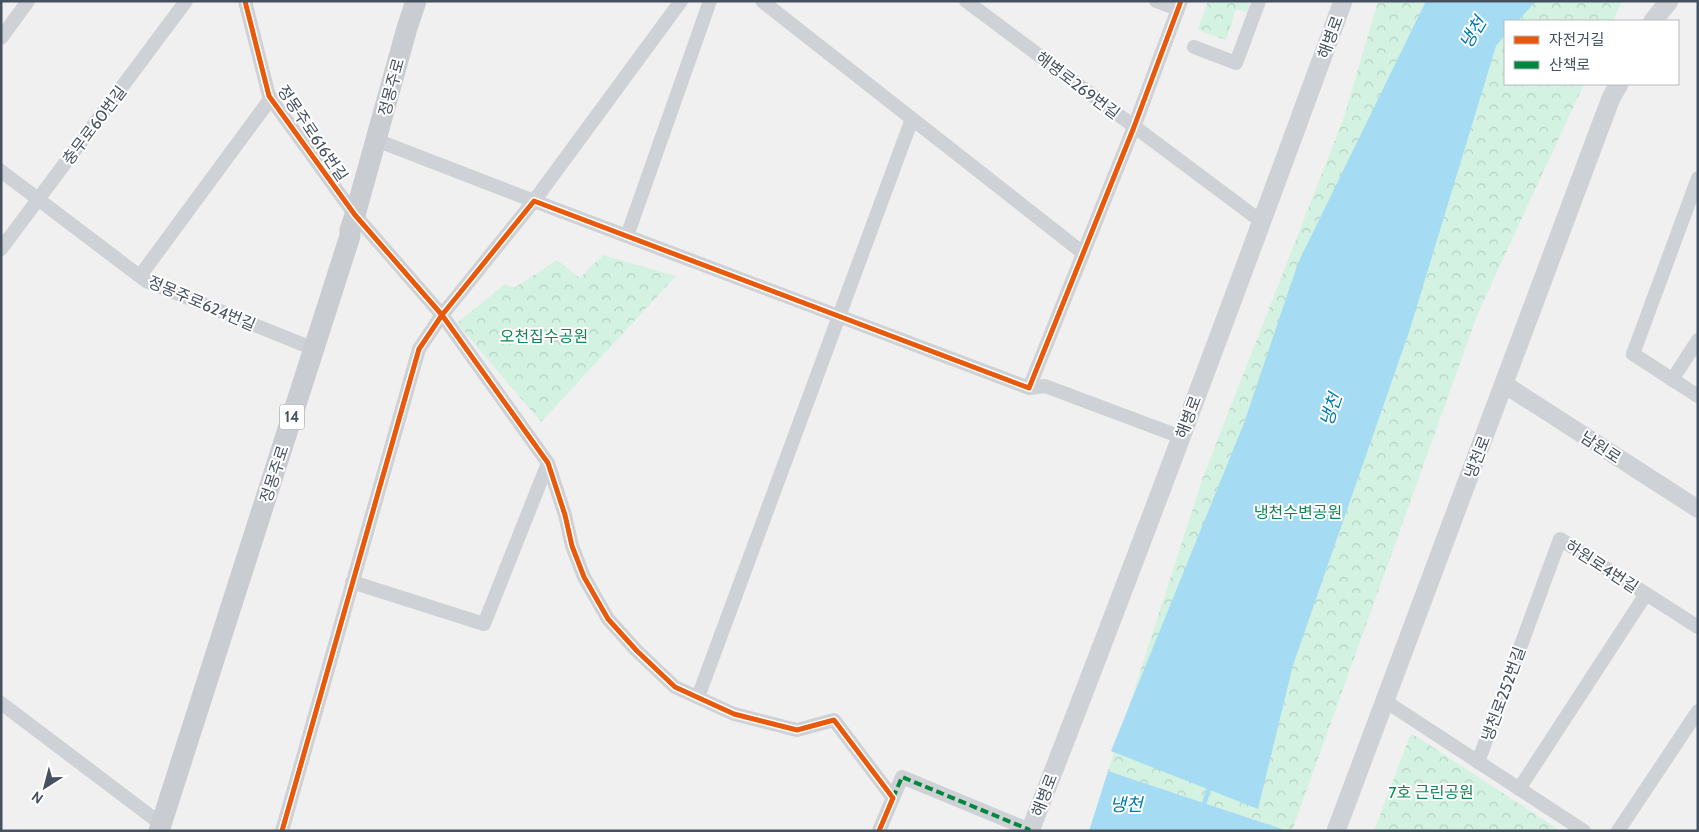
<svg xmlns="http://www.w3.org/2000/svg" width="1699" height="832" viewBox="0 0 1699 832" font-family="Cabin,'Noto Sans KR',sans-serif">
	<defs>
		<pattern id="park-crowns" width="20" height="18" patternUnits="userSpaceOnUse" patternTransform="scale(1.25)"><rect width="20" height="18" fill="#d3f2e1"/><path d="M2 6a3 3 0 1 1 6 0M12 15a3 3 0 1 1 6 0" fill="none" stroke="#b6d1c3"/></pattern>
	</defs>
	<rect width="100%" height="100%" fill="#f1f0f0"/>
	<g fill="url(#park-crowns)">
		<polygon points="1208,1 1250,1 1247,12 1236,9 1226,40 1198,30"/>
		<polygon points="1378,1 1622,1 1613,21 1505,21 1505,84 1584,84 1478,313 1292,831 1288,831 1108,771 1203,477 1344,117"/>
		<polygon points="603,255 676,276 541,422 457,323 505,284 514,288 557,260 580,278"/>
		<polygon points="1411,733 1561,831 1374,831"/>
	</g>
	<g fill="#a5dcf3">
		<polygon points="1426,1 1536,1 1518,21 1505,21 1505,35 1496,46 1409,332 1293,665 1258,809 1111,751 1244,423 1298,263"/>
		<polygon points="1108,771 1288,831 1089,831"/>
	</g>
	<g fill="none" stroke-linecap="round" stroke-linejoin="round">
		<polyline stroke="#a5dcf3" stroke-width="4.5" points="1203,807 1210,786"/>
		<g stroke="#ced1d5" stroke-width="14">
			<polyline points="245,1 269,96 355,215 442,315 534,201 1029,388 1134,127 1181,1"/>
			<polyline points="762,1 1083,253"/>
			<polyline points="966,1 1262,222"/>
			<polyline points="1156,1 1178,9"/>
			<polyline points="1,38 28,1"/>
			<polyline points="1194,47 1236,63 1259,1"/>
			<polyline points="376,140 534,201 681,1"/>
			<polyline points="1,171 146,281 314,349"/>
			<polyline points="1698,178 1633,354 1698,396"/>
			<polyline points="627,236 710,1"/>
			<polyline points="1,249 186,1"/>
			<polyline points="140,276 271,98"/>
			<polyline points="1672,380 1698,340"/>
			<polyline points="1029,388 1045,386 1181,437"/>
			<polyline points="352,582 484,624 548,463"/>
			<polyline points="698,697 912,119"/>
			<polyline points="1385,701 1584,831"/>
			<polyline points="1,703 161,824"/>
			<polyline points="1478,762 1560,539 1698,627"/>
			<polyline points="1519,789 1646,594"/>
			<polyline points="893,798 902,777 1030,830"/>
			<polyline points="282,831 419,349 442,315 548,463 565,515 572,546 584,577 608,619 637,651 675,687 734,714 797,730 834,720 893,798 879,831"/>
			<polyline points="1618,831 1698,711"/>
		</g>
		<polyline stroke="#ced1d5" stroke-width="18" points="1504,384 1698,509"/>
		<g stroke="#ced1d6" stroke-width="19">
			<polyline points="1653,21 1669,1"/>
			<path d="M 1030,831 C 1138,556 1241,279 1343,1"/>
			<polyline points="1336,831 1611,98 1619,84"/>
		</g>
		<polyline stroke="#c9ccd1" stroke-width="21" points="159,831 350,236 350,230 355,215 407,28 416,1"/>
		<polyline stroke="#00873e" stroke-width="4" stroke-dasharray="8 4" stroke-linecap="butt" points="893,798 902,777 1030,830"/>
		<g stroke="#fff" stroke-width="8">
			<g id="cycleway">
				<polyline points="245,1 269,96 355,215 442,315 534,201 1029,388 1134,127 1181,1"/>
				<polyline points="282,831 419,349 442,315 548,463 565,515 572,546 584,577 608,619 637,651 675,687 734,714 797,730 834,720 893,798 879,831"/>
			</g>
		</g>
		<use href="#cycleway" stroke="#e8590c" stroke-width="5"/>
	</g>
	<g text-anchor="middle" stroke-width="4" stroke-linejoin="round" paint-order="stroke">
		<rect fill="#fff" stroke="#7e858f" stroke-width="1" x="279.5" y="404.5" width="25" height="25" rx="4"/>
		<g font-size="15" font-weight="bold" fill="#46515f">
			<text x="292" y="422">14</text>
		</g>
		<g font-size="16" fill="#46515f" stroke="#fff">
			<text transform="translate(1330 37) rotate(-70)" y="6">해병로</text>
			<text transform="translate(1078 85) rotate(37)" y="6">해병로269번길</text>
			<text transform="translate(391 87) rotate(-75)" y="6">정몽주로</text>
			<text transform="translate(94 125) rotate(-53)" y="6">충무로60번길</text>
			<text transform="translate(313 133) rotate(56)" y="6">정몽주로616번길</text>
			<text transform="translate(202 303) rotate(23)" y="6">정몽주로624번길</text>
			<text transform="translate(1188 417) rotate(-69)" y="6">해병로</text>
			<text transform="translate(1601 447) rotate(33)" y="6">남원로</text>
			<text transform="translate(1477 457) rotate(-69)" y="6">냉천로</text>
			<text transform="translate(274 474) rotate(-72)" y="6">정몽주로</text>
			<text transform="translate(1602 566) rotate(33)" y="6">하원로4번길</text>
			<text transform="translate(1503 694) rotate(-70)" y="6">냉천로252번길</text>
			<text transform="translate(1044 795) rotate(-69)" y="6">해병로</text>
		</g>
		<g font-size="16" fill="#0f8755" stroke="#fff">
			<text x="544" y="342">오천집수공원</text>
			<text x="1298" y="518">냉천수변공원</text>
			<text x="1431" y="798">7호 근린공원</text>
		</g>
		<g font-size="18" font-style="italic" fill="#017baf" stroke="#fff">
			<text transform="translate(1473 33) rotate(-59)" y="6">냉천</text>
			<text transform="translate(1331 410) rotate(-72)" y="6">냉천</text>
			<text x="1126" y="811">냉천</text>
		</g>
	</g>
	<rect width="1699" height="832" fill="none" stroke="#46515f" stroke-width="5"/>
	<rect x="1504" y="20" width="175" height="65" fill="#ffffff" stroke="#b5b9bf"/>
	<rect x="1514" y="36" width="25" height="8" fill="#e8590c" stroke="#b5b9bf"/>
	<text x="1549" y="45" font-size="15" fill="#46515f">자전거길</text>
	<rect x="1514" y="61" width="25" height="8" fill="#00873e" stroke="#b5b9bf"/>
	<text x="1549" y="70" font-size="15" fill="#46515f">산책로</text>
	<g transform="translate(45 787) rotate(216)" stroke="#ffffff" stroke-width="4" paint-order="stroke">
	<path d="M0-4L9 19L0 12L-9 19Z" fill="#46515f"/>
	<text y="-8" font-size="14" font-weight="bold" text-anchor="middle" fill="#46515f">N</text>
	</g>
</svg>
